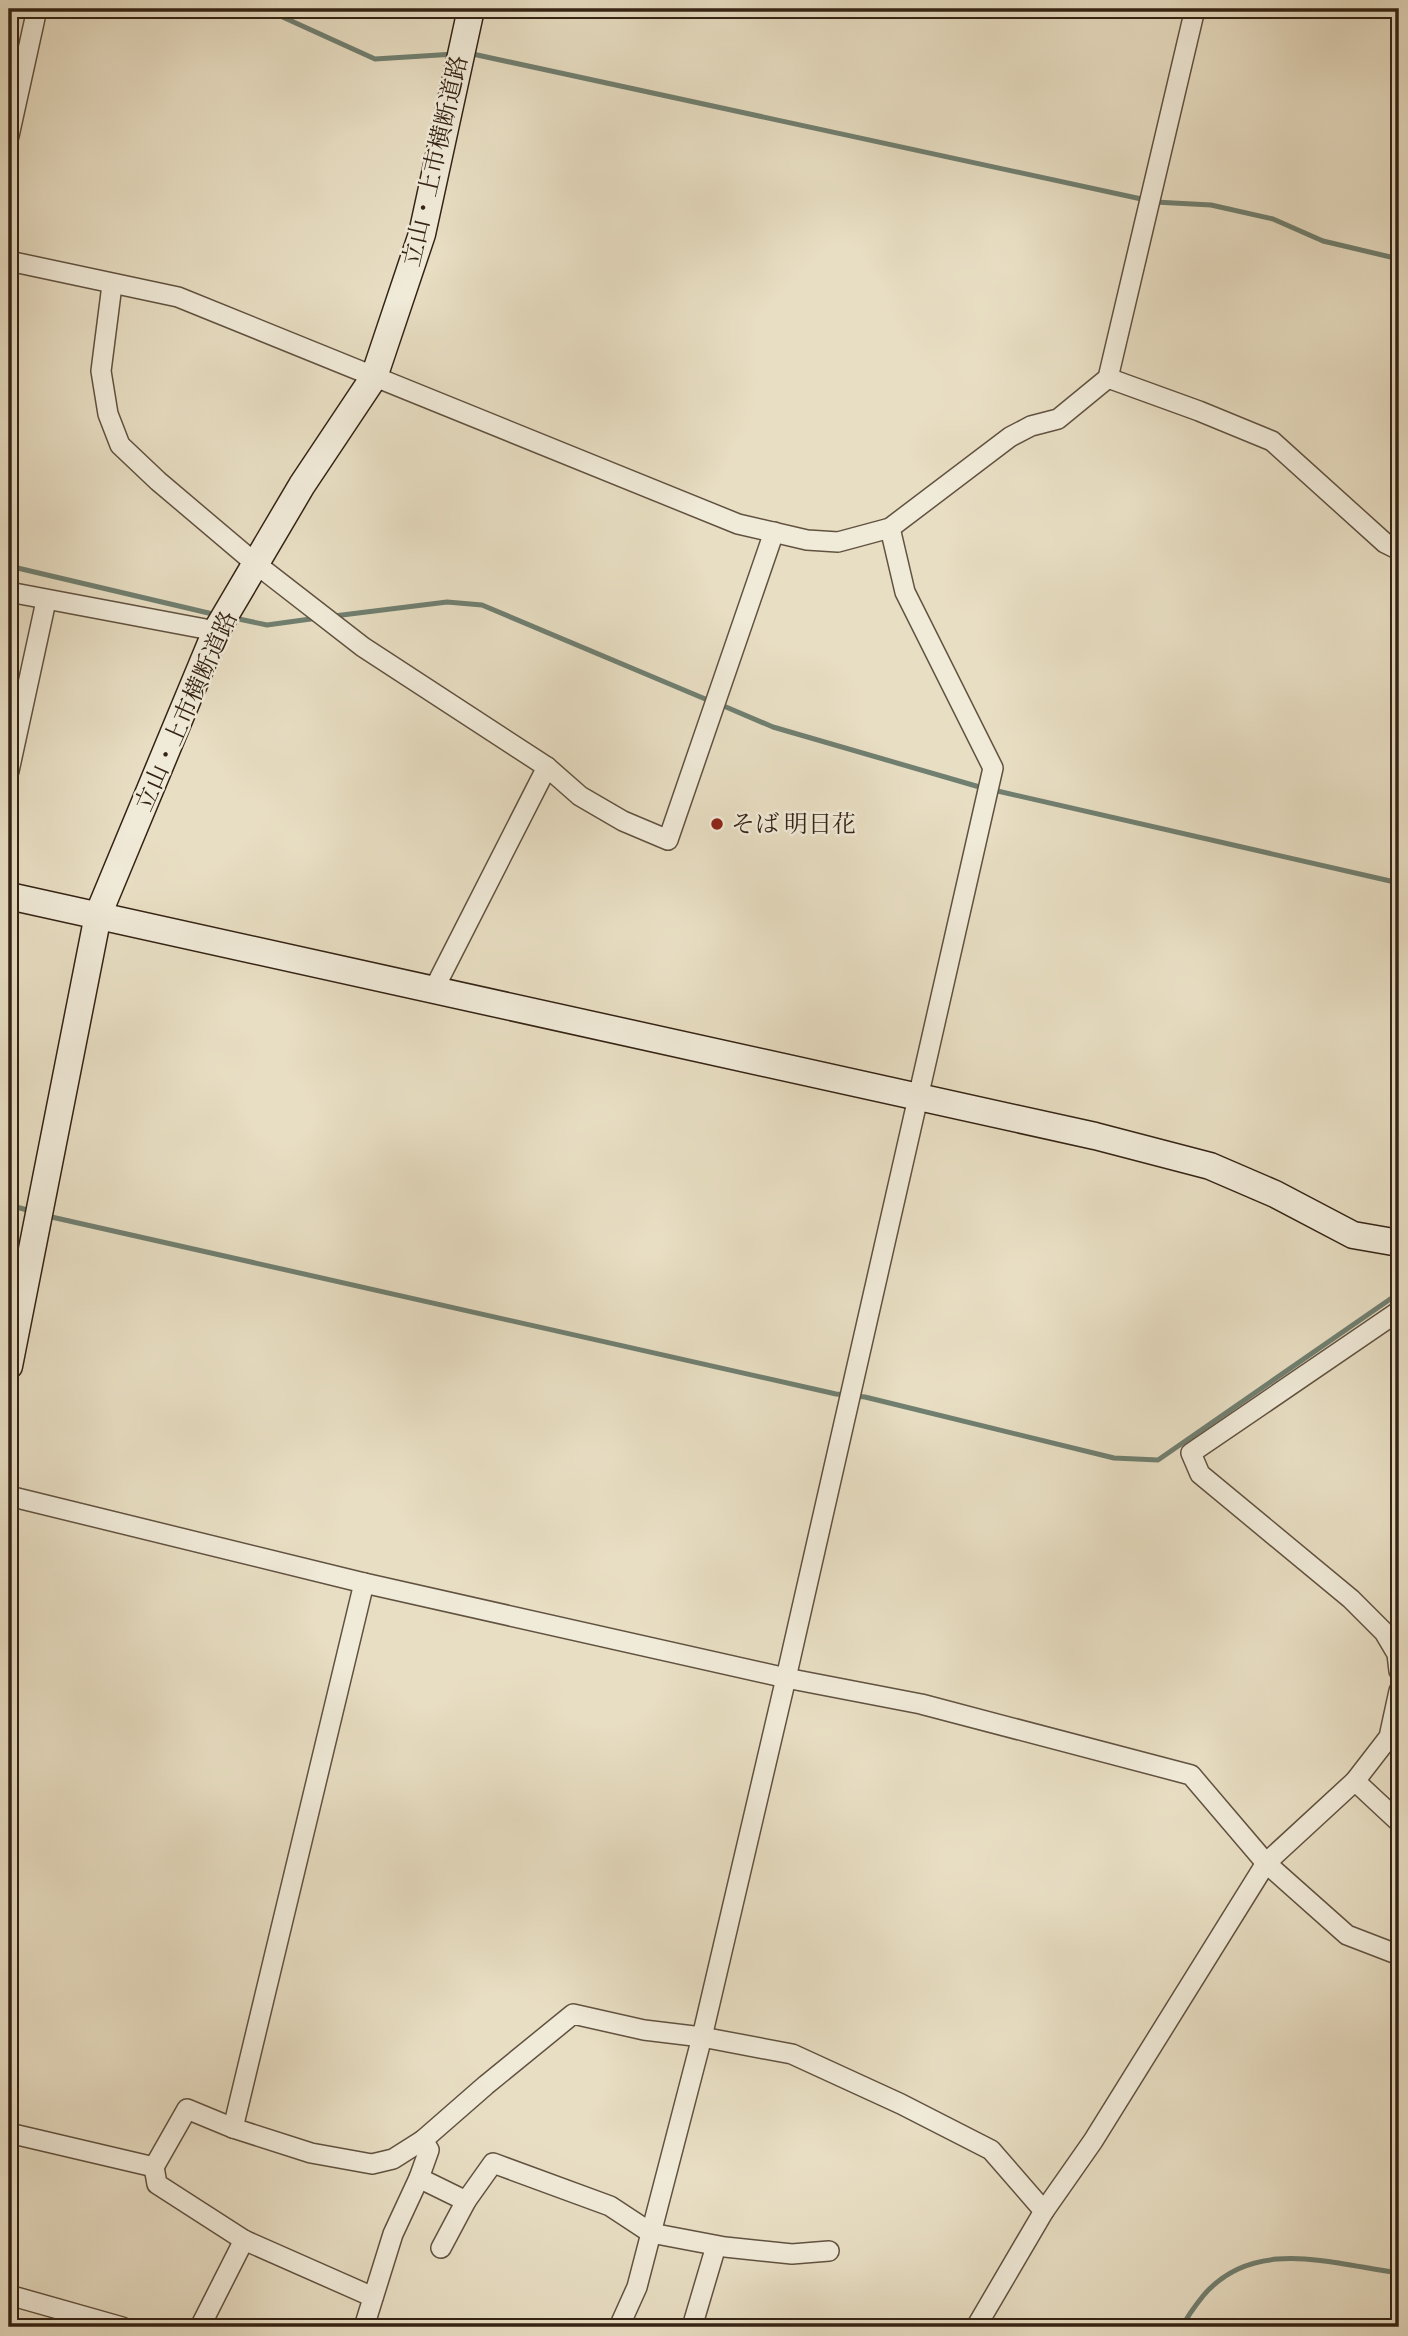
<svg xmlns="http://www.w3.org/2000/svg" width="1408" height="2336" viewBox="0 0 1408 2336" font-family="Vollkorn,'Noto Serif JP',serif">
	<rect width="100%" height="100%" fill="#e8dec3"/>
	<filter id="stains"><feTurbulence type="fractalNoise" baseFrequency=".00286" numOctaves="4"/><feColorMatrix values="0 0 0 0 .2 0 0 0 0 .09 0 0 0 0 .02 0 0 0 .5 -.17"/></filter>
	<radialGradient id="worn" r=".72"><stop offset=".6" stop-color="#630" stop-opacity="0"/><stop offset="1" stop-color="#630" stop-opacity=".3"/></radialGradient>
	<g fill="none" stroke-linecap="round" stroke-linejoin="round">
		<g stroke="#707f70" stroke-width="5">
			<polyline points="265,9 375,59 455,54"/>
			<polyline points="468,53 1146,200"/>
			<polyline points="1155,202 1211,205 1273,219 1323,241 1399,259"/>
			<polyline points="9,566 217,615"/>
			<polyline points="334,616 447,602 482,605 710,701"/>
			<polyline points="234,618 267,625 318,618"/>
			<polyline points="719,704 773,727 983,788"/>
			<polyline points="993,790 1399,883"/>
			<polyline points="9,1205 31,1211"/>
			<polyline points="47,1216 836,1394 865,1397 1114,1458 1158,1460 1399,1293"/>
			<path d="M 1182,2327 C 1188,2315 1195,2306 1203,2296 C 1253,2236 1332,2264 1399,2273"/>
		</g>
		<g stroke="#615240" stroke-width="22">
			<g id="street">
				<polyline points="9,136 37,9"/>
				<polyline points="9,261 178,297 738,524 807,540 838,542 890,528 1010,437 1031,426 1058,419 1108,378 1195,9"/>
				<polyline points="112,285 101,371 108,414 120,445 158,481 256,564 363,647 547,767"/>
				<polyline points="1108,378 1199,411 1272,441 1385,543 1399,550"/>
				<polyline points="9,592 216,631"/>
				<polyline points="9,771 46,601"/>
				<polyline points="434,989 547,767 580,796 623,821 668,840 774,532"/>
				<polyline points="1399,1311 1191,1453 1200,1474 1351,1599 1384,1632 1397,1654 1399,1671"/>
				<polyline points="9,1496 364,1583 786,1678 921,1704 1191,1775 1266,1863 1347,1935 1399,1955"/>
				<polyline points="1355,1781 1399,1822"/>
				<polyline points="233,2128 364,1583"/>
				<polyline points="9,2133 154,2167 187,2109 233,2128 311,2153 372,2164 393,2159 423,2140 486,2085 573,2014 644,2030 702,2037 792,2054 901,2104 991,2150 1044,2211"/>
				<polyline points="423,2140 429,2150 419,2178 466,2201"/>
				<polyline points="154,2167 157,2184 244,2240"/>
				<polyline points="441,2248 466,2201 493,2163 610,2206 651,2233 725,2247 792,2254 829,2251"/>
				<polyline points="9,2295 122,2327"/>
				<polyline points="200,2327 244,2240 373,2297"/>
				<polyline points="364,2327 393,2234 419,2178"/>
				<polyline points="619,2327 637,2287 702,2037 786,1678 993,768 905,592 890,528"/>
				<polyline points="692,2327 716,2246"/>
				<polyline points="976,2327 1044,2211 1093,2141 1266,1863 1355,1781 1389,1737 1399,1691"/>
			</g>
		</g>
		<g stroke="#342314" stroke-width="29">
			<g id="secondary">
				<polyline points="9,896 1095,1136 1210,1166 1275,1194 1353,1235 1399,1243"/>
				<polyline points="9,1366 98,915 216,631 302,485 374,377 422,234 471,9"/>
			</g>
		</g>
		<use href="#street" stroke="#f0ead8" stroke-width="19"/>
		<use href="#secondary" stroke="#f0ead8" stroke-width="26"/>
	</g>
	<circle fill="#8f2418" stroke="#f0ead8" stroke-width="2.5" cx="717" cy="824" r="7"/>
	<g text-anchor="middle" stroke-width="5" stroke-linejoin="round" paint-order="stroke">
		<g font-size="24" fill="#342314" stroke="#f0ead8">
			<text transform="translate(435 161) rotate(-77)" y="8">立山・上市横断道路</text>
			<text transform="translate(186 711) rotate(-66)" y="8">立山・上市横断道路</text>
		</g>
		<g font-size="24" fill="#342314" stroke="#f0ead8" text-anchor="start">
			<text x="731" y="832">そば 明日花</text>
		</g>
	</g>
	<rect width="1408" height="2336" fill="none" stroke="#e8dec3" stroke-width="35"/>
	<rect x="10" y="10" width="1387" height="2315" fill="none" stroke="#342314" stroke-width="3.5"/>
	<rect x="18" y="18" width="1373" height="2301" fill="none" stroke="#342314" stroke-width="2"/>
	<rect width="100%" height="100%" filter="url(#stains)"/>
	<rect width="100%" height="100%" fill="url(#worn)"/>
</svg>
